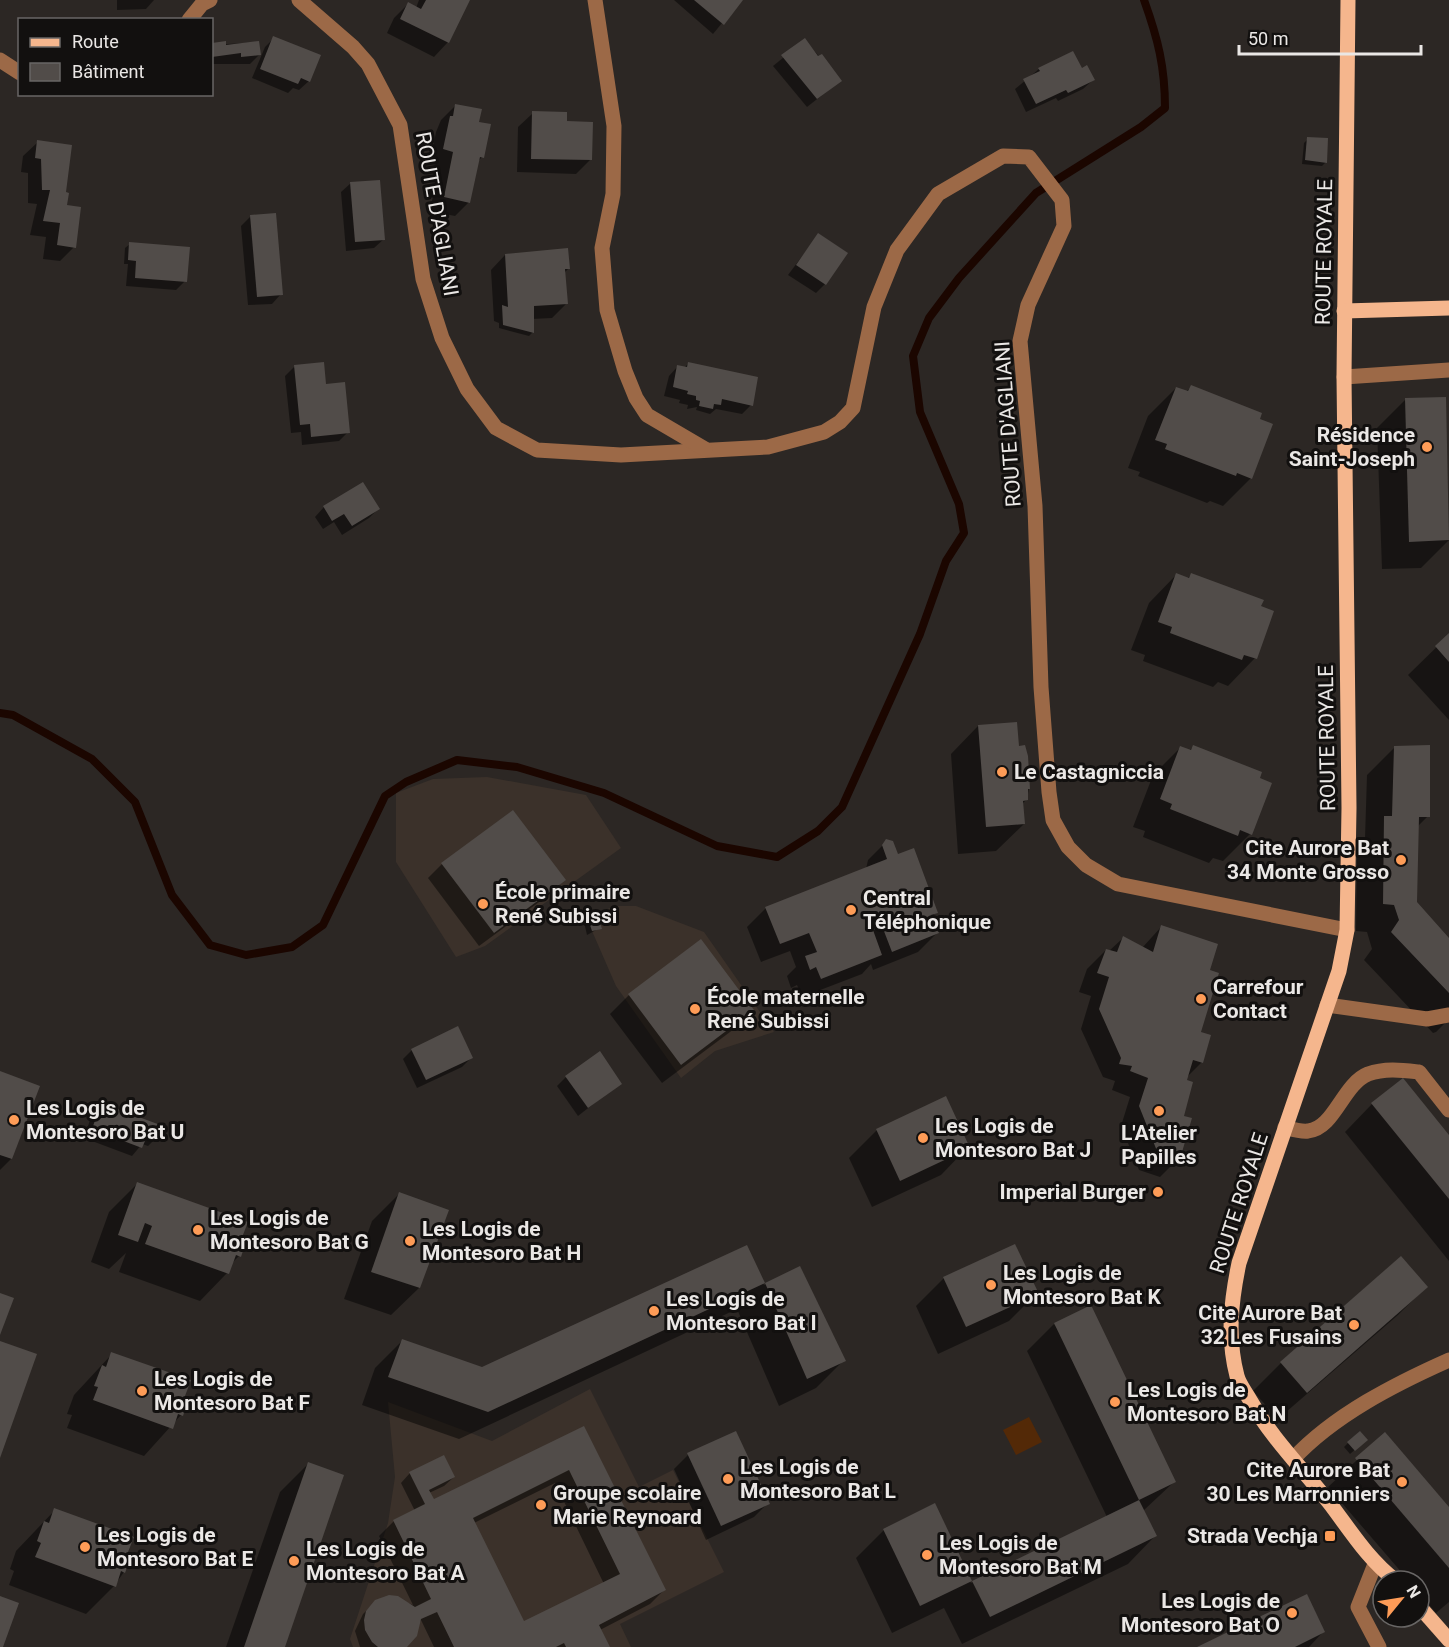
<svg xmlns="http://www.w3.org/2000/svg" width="1449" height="1647" viewBox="0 0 1449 1647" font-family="Roboto,sans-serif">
	<rect width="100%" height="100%" fill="#2c2724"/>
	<g fill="#3b312a">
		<polygon points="487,777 586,795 621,848 485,946 456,957 396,862 396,793 433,779"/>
		<polygon points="616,906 636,906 704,932 774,1032 715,1051 681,1078 616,986 592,931 587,916"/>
		<polygon points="590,1389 639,1487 673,1470 724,1572 620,1624 631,1647 353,1647 350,1639 388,1523 395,1477 388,1402 492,1441"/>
	</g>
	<polygon fill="#532907" points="1029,1417 1042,1442 1016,1455 1003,1430"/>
	<g fill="#0007" fill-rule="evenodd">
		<polygon points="117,0 154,0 146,9 117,10"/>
		<polygon points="419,0 468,0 448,42 434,57 387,33 394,18 408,4 416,8"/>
		<polygon points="674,0 741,0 713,34"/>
		<polygon points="274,38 309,81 299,90 293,88 288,93 252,78 265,47"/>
		<polygon points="805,40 840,81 807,107 773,66"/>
		<polygon points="258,42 259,55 250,64 212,64 212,45"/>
		<polygon points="1039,69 1081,70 1093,80 1083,89 1058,101 1056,98 1026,112 1015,89"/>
		<polygon points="456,105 477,123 482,157 477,162 469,202 455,216 430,211 439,166 430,163 436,132 441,120"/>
		<polygon points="533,113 566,122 590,160 576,174 517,172 518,127"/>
		<polygon points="1308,139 1326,162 1322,166 1302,164 1304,143"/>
		<polygon points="38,142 64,193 74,247 60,261 43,259 46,237 30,235 37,204 28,203 28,173 21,172 23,156"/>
		<polygon points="351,183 384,239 374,248 346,251 341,192"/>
		<polygon points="250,217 281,294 272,304 248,305 241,226"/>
		<polygon points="818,235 825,284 816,293 788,275"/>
		<polygon points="130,244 185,281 176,290 126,286 128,264 124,264 125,248"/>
		<polygon points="505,255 569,268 564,273 566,304 552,318 532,319 533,332 529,336 499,328 499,323 494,321 491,270"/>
		<polygon points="688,364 751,405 742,414 716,409 710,414 696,410 697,407 687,409 688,405 679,403 680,400 664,396 669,376 678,366 684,368"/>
		<polygon points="294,367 348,432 339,441 302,445 301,432 291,433 285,376"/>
		<polygon points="1191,387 1251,478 1223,506 1210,501 1207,503 1138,476 1140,472 1128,468 1148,416 1176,388 1186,392"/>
		<polygon points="1405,400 1449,540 1421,568 1382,569 1377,428"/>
		<polygon points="324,507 378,509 369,518 342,535 334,522 323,529 315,517"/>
		<polygon points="1192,574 1259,607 1255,658 1228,686 1218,682 1213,687 1143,661 1145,655 1131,650 1149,603 1176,575 1187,579"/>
		<polygon points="1449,635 1449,720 1408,675"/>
		<polygon points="978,726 1018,747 1029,788 1027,799 1022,804 1024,824 996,851 958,854 951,754"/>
		<polygon points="1194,746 1250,834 1223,861 1213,858 1209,863 1143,837 1145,831 1133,827 1153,775 1181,747 1189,751"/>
		<polygon points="1395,747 1428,816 1417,827 1416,903 1449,940 1449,1019 1436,1032 1433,1033 1364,960 1372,949 1367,932 1356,931 1357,846 1365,838 1367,775"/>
		<polygon points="887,841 936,912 931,918 937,933 918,952 873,970 871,964 862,974 802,997 797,985 791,988 787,976 796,967 790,951 761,962 747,927 766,908 866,869 868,860"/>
		<polygon points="442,864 564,880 550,894 479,946 428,878"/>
		<polygon points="588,917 600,928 587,935 584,922"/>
		<polygon points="1162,926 1208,971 1200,1033 1202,1062 1186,1078 1179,1158 1160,1177 1139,1170 1121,1126 1130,1097 1112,1090 1115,1081 1103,1077 1081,1029 1091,996 1079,992 1087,969 1106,950 1109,951 1123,938 1142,948"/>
		<polygon points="629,995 753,1010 734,1029 662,1083 610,1014"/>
		<polygon points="412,1050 471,1058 462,1067 417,1088 403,1059"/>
		<polygon points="0,1073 11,1159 0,1170"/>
		<polygon points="566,1077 620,1083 578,1116 557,1086"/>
		<polygon points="1372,1104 1449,1137 1449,1261 1345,1132"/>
		<polygon points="102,1105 157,1137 148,1146 142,1144 132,1156 84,1138 92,1114"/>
		<polygon points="877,1130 968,1147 941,1175 872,1207 849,1158"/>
		<polygon points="137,1184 240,1241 239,1256 231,1264 227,1273 200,1301 119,1272 126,1253 109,1269 91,1262 109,1212"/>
		<polygon points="400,1193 419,1288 391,1315 344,1299 372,1221"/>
		<polygon points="746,1247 764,1285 800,1268 844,1360 816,1388 779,1406 737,1309 459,1439 362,1405 375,1368 403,1340 482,1369"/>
		<polygon points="1401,1258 1426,1287 1398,1315 1278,1419 1253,1391 1281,1363"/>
		<polygon points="944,1278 1037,1293 1009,1321 938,1354 916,1306"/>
		<polygon points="1054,1324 1174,1482 1143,1511 1155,1536 1128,1564 962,1644 944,1608 892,1633 856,1558 884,1530 934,1505 971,1583 1107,1517 1027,1351"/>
		<polygon points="112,1354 183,1396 181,1415 144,1456 67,1428 72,1415 67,1414 74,1395"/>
		<path d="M 584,1428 L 664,1590 L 650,1604 L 600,1630 L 608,1647 L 434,1647 L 421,1620 L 406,1647 L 360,1647 L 355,1631 L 363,1614 L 373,1604 L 393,1597 L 413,1605 L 379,1536 L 394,1521 L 415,1511 L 401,1483 L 410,1473 L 454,1477 L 444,1486 L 429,1493 L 427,1504 ZM 555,1483 L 604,1584 L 524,1623 L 474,1523 Z"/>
		<polygon points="736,1433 768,1503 754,1517 706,1540 674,1469 688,1455"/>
		<polygon points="1385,1434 1449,1509 1449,1602 1436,1613 1419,1593 1419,1581 1409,1581 1328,1487"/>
		<polygon points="1366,1440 1350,1454 1344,1447 1348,1443"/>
		<polygon points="308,1464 283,1647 226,1647 280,1492"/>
		<polygon points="55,1510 126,1553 124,1572 114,1586 86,1614 9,1585 14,1571 10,1569 16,1551"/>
		<polygon points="1323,1632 1309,1647 1200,1647"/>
	</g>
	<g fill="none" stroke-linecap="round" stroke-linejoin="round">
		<path stroke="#1b0600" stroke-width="8" d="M 0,713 L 13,715 L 92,759 L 135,802 L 172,895 L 210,945 L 246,955 L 292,947 L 323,925 L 385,796 L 406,782 L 457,760 L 517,767 L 604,793 L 717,846 L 777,857 L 818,831 L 842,807 L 920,634 L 946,561 L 964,533 L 959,504 L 920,412 L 913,356 L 929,318 L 959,278 L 1036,193 L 1141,127 L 1165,108 C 1165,67 1158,39 1144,0"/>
	</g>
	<g fill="#514c49" fill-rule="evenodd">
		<polygon points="426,0 470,0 449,43 400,19 408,2 421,9"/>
		<polygon points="694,0 743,0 724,25"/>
		<polygon points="273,36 321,55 310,82 301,78 298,84 260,69"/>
		<polygon points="805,38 818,56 822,54 842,81 817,99 781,55"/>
		<polygon points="226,41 226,45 259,41 261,55 241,57 241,53 212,57 212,43"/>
		<polygon points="1073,51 1082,68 1087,65 1095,80 1068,93 1066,90 1036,104 1023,79 1040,71 1038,68"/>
		<polygon points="455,104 482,109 479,122 491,124 484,158 480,157 470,203 444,197 453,152 443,149 450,116 453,116"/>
		<polygon points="532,111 567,112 567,121 593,122 592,160 531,159"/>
		<polygon points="1307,137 1328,138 1327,163 1305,160"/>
		<polygon points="37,140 72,145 66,192 69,193 67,205 81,207 76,248 57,245 60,223 43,221 50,190 42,190 41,159 35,158"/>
		<polygon points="380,180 385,240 355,242 350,182"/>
		<polygon points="276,213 283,295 257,297 250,215"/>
		<polygon points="818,233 848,253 826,285 796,265"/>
		<polygon points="129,242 190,247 187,282 135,278 136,261 128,260"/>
		<polygon points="568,248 570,269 565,269 568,304 534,306 534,333 503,325 502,305 508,307 505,254"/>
		<polygon points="324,362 326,384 345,382 350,433 311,437 310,424 300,425 294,365"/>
		<polygon points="688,362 758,377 753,406 722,399 721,405 714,404 713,409 699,406 700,401 696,400 696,396 687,394 688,391 673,387 677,365 687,367"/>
		<polygon points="1191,385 1262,413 1260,419 1273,424 1252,479 1237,473 1236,476 1165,449 1167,444 1155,440 1176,387 1188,391"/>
		<polygon points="1446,397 1449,540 1409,542 1405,398"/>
		<polygon points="363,482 380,509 352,526 344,514 332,521 323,506"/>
		<polygon points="1176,573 1189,578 1191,573 1264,600 1261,606 1274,611 1257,659 1244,655 1242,660 1170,633 1172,627 1158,622"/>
		<polygon points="1449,633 1449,662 1435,646"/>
		<polygon points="1017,722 1019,746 1025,745 1028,756 1030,789 1028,789 1028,800 1023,801 1025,824 986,827 978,725"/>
		<polygon points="1193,745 1262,772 1260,778 1272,783 1252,835 1240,830 1238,836 1170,809 1172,804 1160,799 1180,746 1191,750"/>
		<polygon points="1430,745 1430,817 1419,817 1417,902 1449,938 1449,993 1391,932 1399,920 1394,905 1383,904 1384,816 1392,816 1394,746"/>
		<polygon points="513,810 566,880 494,933 441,863"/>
		<polygon points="886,839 893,841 898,854 914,848 938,913 931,915 939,933 892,952 882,926 873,930 882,955 821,979 816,967 810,970 805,956 817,952 809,933 780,944 765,907 887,859 882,845"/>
		<polygon points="597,913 602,929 592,931 587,916"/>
		<polygon points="1161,925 1218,944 1210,970 1219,973 1201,1032 1211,1035 1203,1063 1193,1060 1187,1080 1193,1082 1184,1116 1192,1118 1180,1159 1157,1151 1139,1106 1148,1078 1130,1071 1132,1066 1119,1064 1121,1058 1099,1009 1109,977 1097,973 1106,949 1117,952 1123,936 1153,952"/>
		<polygon points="701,939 754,1010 681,1065 628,994"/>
		<polygon points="458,1026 473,1058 426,1080 411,1049"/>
		<polygon points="600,1051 622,1084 588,1108 565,1076"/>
		<polygon points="0,1071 40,1086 12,1159 0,1155"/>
		<polygon points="1403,1078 1449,1135 1449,1199 1371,1103"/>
		<polygon points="946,1096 970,1148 900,1181 876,1129"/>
		<polygon points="101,1103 163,1126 159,1138 148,1134 142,1148 92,1129"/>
		<polygon points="137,1182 248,1222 241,1240 246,1241 241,1257 236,1255 229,1274 145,1244 152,1226 145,1223 138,1242 118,1235"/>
		<polygon points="399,1192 449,1210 420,1288 371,1272"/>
		<polygon points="1015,1244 1039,1294 966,1327 943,1277"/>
		<polygon points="747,1245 765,1283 488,1412 388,1377 402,1339 482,1367"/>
		<polygon points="1401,1256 1428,1287 1307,1393 1280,1362"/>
		<polygon points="800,1266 846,1361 807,1379 765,1283"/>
		<polygon points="0,1293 14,1298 0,1335"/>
		<polygon points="1091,1305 1176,1482 1139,1500 1157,1536 990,1617 972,1581 1139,1500 1054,1323"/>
		<polygon points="0,1341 37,1354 0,1458"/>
		<polygon points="111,1352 191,1380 185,1396 189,1397 183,1416 178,1414 173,1429 93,1400 98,1387 94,1386 102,1365 106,1367"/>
		<path d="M 584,1426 L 666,1590 L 599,1625 L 610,1647 L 566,1647 L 564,1643 L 556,1647 L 454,1647 L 437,1612 L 421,1619 L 417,1636 L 407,1647 L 378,1647 L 372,1642 L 365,1630 L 364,1620 L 366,1611 L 375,1600 L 389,1595 L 398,1596 L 415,1607 L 431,1599 L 393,1520 L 425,1504 L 409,1472 L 444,1455 L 455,1477 L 429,1490 L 434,1499 ZM 569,1470 L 620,1574 L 524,1621 L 473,1518 Z"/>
		<polygon points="736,1431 770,1504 721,1526 687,1453"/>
		<polygon points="1360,1431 1368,1440 1355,1451 1347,1442"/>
		<polygon points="1385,1432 1449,1507 1449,1568 1355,1458"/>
		<polygon points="308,1462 344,1475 285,1647 244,1647"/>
		<polygon points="935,1503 972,1581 920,1606 883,1529"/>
		<polygon points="54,1508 134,1537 128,1552 132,1553 125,1573 121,1571 116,1587 35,1557 41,1543 37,1541 44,1521 49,1523"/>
		<polygon points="1307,1594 1325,1632 1295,1647 1197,1647"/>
		<polygon points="0,1596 19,1603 3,1647 0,1647"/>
	</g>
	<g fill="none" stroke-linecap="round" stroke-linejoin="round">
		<g stroke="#9c6947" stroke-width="15">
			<polyline points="299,0 353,47 368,64 400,125 423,279 442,338 467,389 496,428 537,450 621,455 768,447 824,432 840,422 853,408 874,307 897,250 938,194 1003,156 1029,157 1062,200 1064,226 1028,305 1020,341 1035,506 1041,687 1049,792 1053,820 1068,847 1086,865 1118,884 1347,930"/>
			<polyline points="595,0 614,126 613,194 602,248 607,310 625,371 636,398 647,415 705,449"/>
			<polyline points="189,20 202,4 210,0"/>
			<polyline points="0,60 20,73"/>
			<polyline points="1344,377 1449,370"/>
			<polyline points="1327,1005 1427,1019 1449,1015"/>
			<path d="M 1285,1127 C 1292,1129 1301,1132 1308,1131 C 1334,1129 1343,1084 1368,1074 C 1385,1068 1401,1070 1419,1072 L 1449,1110"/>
			<path d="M 1293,1459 C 1334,1415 1395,1384 1449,1360"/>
			<polyline points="1375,1564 1358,1607 1379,1647"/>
		</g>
		<g stroke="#f5b68d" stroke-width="15">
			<path d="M 1348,0 L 1344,377 L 1349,808 L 1347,930 L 1339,971 L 1239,1263 C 1231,1301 1227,1338 1237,1376 C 1239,1384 1246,1393 1250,1400 C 1272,1439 1304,1470 1331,1505 C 1352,1533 1368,1559 1396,1581"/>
			<polyline points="1344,311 1449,308"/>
			<polyline points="1419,1606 1449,1640"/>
		</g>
	</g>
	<g fill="#fe9c57" stroke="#12100f" stroke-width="2">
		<circle cx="1427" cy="447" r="6"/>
		<circle cx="1002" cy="772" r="6"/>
		<circle cx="1401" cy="860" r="6"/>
		<circle cx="483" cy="904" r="6"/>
		<circle cx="851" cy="910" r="6"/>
		<circle cx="1201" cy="999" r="6"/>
		<circle cx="695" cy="1009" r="6"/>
		<circle cx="1159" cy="1111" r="6"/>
		<circle cx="14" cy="1120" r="6"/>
		<circle cx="923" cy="1138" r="6"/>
		<circle cx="1158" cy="1192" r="6"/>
		<circle cx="198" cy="1230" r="6"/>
		<circle cx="410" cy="1241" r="6"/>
		<circle cx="991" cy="1285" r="6"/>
		<circle cx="654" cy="1311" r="6"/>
		<circle cx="1354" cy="1325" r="6"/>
		<circle cx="142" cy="1391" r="6"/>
		<circle cx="1115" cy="1402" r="6"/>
		<circle cx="728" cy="1479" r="6"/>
		<circle cx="1402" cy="1482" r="6"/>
		<circle cx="541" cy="1505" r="6"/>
		<rect x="1324" y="1530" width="12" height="12" rx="3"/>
		<circle cx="85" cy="1547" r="6"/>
		<circle cx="927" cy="1555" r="6"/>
		<circle cx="294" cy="1561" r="6"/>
		<circle cx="1292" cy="1613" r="6"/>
	</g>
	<g text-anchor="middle" stroke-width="6" stroke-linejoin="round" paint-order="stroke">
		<g font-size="21" fill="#eae7e5" stroke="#12100f">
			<text transform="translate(437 214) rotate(80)" y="7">ROUTE D'AGLIANI</text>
			<text transform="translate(1324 252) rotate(-89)" y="7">ROUTE ROYALE</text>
			<text transform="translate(1008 424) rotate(-94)" y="7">ROUTE D'AGLIANI</text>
			<text transform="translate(1327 738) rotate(-91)" y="7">ROUTE ROYALE</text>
			<text transform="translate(1239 1203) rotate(-72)" y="7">ROUTE ROYALE</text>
		</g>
		<g font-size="21" font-weight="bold" fill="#eae7e5" stroke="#12100f" text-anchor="start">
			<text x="1415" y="442" text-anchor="end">Résidence<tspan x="1415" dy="24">Saint-Joseph</tspan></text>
			<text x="1014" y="779">Le Castagniccia</text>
			<text x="1389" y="855" text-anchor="end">Cite Aurore Bat<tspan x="1389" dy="24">34 Monte Grosso</tspan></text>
			<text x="495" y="899">École primaire<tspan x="495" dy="24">René Subissi</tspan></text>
			<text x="863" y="905">Central<tspan x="863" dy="24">Téléphonique</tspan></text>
			<text x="1213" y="994">Carrefour<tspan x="1213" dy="24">Contact</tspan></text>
			<text x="707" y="1004">École maternelle<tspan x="707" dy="24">René Subissi</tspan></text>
			<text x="26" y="1115">Les Logis de<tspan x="26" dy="24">Montesoro Bat U</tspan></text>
			<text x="935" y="1133">Les Logis de<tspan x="935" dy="24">Montesoro Bat J</tspan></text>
			<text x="1159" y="1140" text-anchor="middle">L'Atelier<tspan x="1159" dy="24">Papilles</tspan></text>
			<text x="1146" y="1199" text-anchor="end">Imperial Burger</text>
			<text x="210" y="1225">Les Logis de<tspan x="210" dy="24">Montesoro Bat G</tspan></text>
			<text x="422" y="1236">Les Logis de<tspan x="422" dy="24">Montesoro Bat H</tspan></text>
			<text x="1003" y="1280">Les Logis de<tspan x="1003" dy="24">Montesoro Bat K</tspan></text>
			<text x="666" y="1306">Les Logis de<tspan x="666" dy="24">Montesoro Bat I</tspan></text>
			<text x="1342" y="1320" text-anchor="end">Cite Aurore Bat<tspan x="1342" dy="24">32 Les Fusains</tspan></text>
			<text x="154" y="1386">Les Logis de<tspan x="154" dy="24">Montesoro Bat F</tspan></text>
			<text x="1127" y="1397">Les Logis de<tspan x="1127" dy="24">Montesoro Bat N</tspan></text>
			<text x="740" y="1474">Les Logis de<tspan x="740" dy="24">Montesoro Bat L</tspan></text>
			<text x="1390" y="1477" text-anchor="end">Cite Aurore Bat<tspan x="1390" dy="24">30 Les Marronniers</tspan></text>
			<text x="553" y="1500">Groupe scolaire<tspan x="553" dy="24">Marie Reynoard</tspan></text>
			<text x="97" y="1542">Les Logis de<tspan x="97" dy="24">Montesoro Bat E</tspan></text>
			<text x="1318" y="1543" text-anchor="end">Strada Vechja</text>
			<text x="939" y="1550">Les Logis de<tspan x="939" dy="24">Montesoro Bat M</tspan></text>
			<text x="306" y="1556">Les Logis de<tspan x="306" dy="24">Montesoro Bat A</tspan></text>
			<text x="1280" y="1608" text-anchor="end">Les Logis de<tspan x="1280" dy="24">Montesoro Bat O</tspan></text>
		</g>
	</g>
	<rect x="18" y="18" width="195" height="78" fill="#12100f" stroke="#686665" stroke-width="1.5"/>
	<rect x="30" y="38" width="30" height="9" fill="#f5b68d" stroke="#686665" stroke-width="1.5"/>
	<text x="72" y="48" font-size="18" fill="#eae7e5">Route</text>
	<rect x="30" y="63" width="30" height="18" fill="#514c49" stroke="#686665" stroke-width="1.5"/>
	<text x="72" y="78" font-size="18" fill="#eae7e5">Bâtiment</text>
	<g transform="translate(1401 1599) rotate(60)"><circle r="28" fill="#12100f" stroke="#686665" stroke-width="1.5"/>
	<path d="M0-4.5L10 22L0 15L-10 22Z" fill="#fe9c57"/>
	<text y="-9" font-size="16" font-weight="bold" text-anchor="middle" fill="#eae7e5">N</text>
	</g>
	<path d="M1239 45v9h182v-9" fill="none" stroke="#eae7e5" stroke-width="3"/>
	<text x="1248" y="45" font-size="18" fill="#eae7e5" stroke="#12100f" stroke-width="4.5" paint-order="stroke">50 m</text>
</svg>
